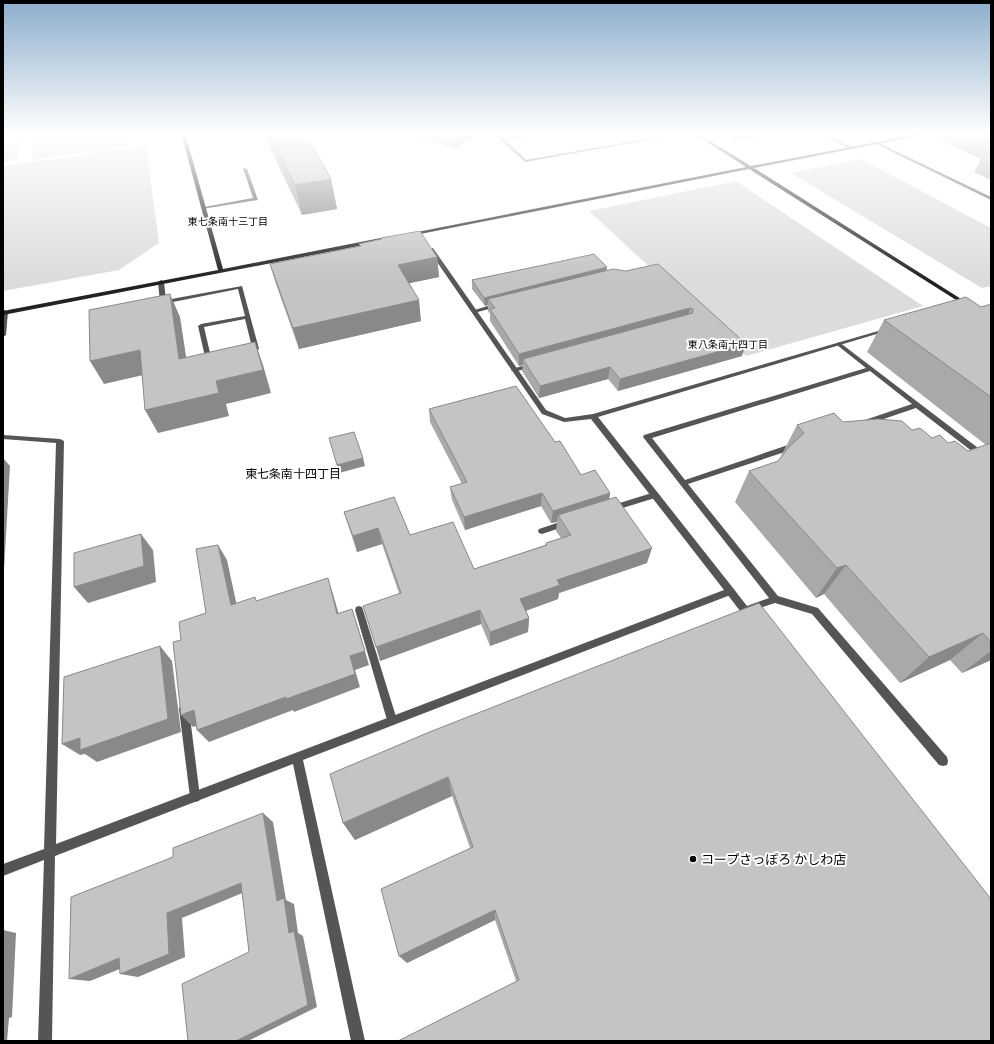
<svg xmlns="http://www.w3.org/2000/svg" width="994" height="1044" viewBox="0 0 994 1044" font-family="Overpass,'Noto Sans JP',sans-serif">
	<rect width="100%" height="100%" fill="#fff"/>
	<g fill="#dcdcdc">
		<polygon points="35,133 126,133 128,146 32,160"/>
		<polygon points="21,142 18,160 3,162 3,145"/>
		<polygon points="146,146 159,243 119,270 3,291 3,166"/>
		<polygon points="861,159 991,228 991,286 982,288 791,173"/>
		<polygon points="736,181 923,306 746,356 589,211"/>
	</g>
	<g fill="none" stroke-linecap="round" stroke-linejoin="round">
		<g fill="#555" fill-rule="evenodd">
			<polygon points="493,133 497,133 526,160 680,133 687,133 525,162"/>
			<polygon points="877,142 991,197 991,200 876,144"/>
			<polygon points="243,168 247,169 258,200 202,209 202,207 204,207 253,198"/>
			<polygon points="161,280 164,282 166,300 242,286 259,349 258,350 253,351 250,349 252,347 245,319 204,327 211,357 213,359 210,361 206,361 198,326 201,324 245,316 238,289 163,304 160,302 158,282"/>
			<polygon points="498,303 500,304 500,306 474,313 471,311"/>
			<polygon points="839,342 982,451 983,453 982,455 976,457 973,456 972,454 973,452 916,408 866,425 862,425 861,423 862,421 912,404 870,371 652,438 685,480 791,444 797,444 798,446 797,448 688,484 778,596 818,608 947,757 948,761 947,765 943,766 939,765 812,614 775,603 751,611 754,617 753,620 750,621 747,620 727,594 726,591 727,588 730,587 733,588 747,606 769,598 643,437 644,435 866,368 837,345 836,344"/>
			<polygon points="533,363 536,365 535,366 514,372 511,370 512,369"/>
			<polygon points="655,492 658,493 659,495 658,497 613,511 609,508 610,506"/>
			<polygon points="566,520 569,521 570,523 569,525 542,534 539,533 538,531 539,529"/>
			<polygon points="359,606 362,607 363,610 397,720 396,723 392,725 388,723 387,720 355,610 356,607"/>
			<polygon points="184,704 188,706 189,709 200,797 199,801 195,802 191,801 190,797 179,709 180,706"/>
		</g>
		<g fill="#555" fill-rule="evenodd">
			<polygon points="819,133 823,133 853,148 850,149"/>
			<polygon points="429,248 433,248 546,410 565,418 593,414 885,329 887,328 890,330 598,417 733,588 734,591 733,594 303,760 365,1041 351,1041 293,764 55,856 52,1041 38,1041 44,860 3,876 3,864 44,849 56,443 3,439 3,435 60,439 64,441 56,844 724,590 591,419 564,422 542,414 428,249"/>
			<polygon points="5,310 8,312 6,335 3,337 3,311"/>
		</g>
		<g fill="#222" fill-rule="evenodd">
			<polygon points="181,133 185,133 223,269 391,236 394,238 391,240 3,315 3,311 218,270"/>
			<polygon points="693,133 697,133 751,166 924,133 930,133 928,134 754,168 969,304 964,305 749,169 410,236 407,234 746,167"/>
		</g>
	</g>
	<g fill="#a9a9a9">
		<polygon points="263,133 305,133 331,179 337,209 302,215"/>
		<polygon points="399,133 481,133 455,148"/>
		<polygon points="504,133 552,133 512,140"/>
		<polygon points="722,133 782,133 742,140 739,138 733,139"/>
		<polygon points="930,133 991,133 991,180 974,172 981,159 929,135"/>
		<polygon points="381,238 437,257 439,277 409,283 421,321 299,349 276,284 270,264 360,246 359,244 381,240"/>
		<polygon points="658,264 742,356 618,391 608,379 539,398 522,371 523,365 519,366 490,321 490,314 488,311 488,305 485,306 472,289 472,280 606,271 626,271"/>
		<polygon points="991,304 991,660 962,673 950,660 900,683 824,594 816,598 735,502 749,471 778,461 782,457 781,456 797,425 843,422 912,430 932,438 948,443 968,451 986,445 867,352 884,320 981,307"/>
		<polygon points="429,409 555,442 581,475 610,493 609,500 647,563 559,593 558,599 526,611 529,618 528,632 490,646 481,624 380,661 399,593 382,544 357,552 349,528 344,512 410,535 474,569 545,545 546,543 561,538 556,531 557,522 551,523 541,506 465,530 452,500 450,487 462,484 430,422"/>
		<polygon points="432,731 991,899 516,981 495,920 407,963 470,848 452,796 355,840 343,823"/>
	</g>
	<g fill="#898989">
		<polygon points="454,133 481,133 455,148"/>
		<polygon points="512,133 552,133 512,140"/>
		<polygon points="735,133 741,133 739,138 733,139"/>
		<polygon points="744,133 782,133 742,140"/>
		<polygon points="331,179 337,209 302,215 295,185"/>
		<polygon points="437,257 439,277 401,285 398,265"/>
		<polygon points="607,267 606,276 488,299 488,305 485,306 484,298"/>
		<polygon points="170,294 180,317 190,382 179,359"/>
		<polygon points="419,300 421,321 299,349 293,328"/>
		<polygon points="690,308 687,320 523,359 523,365 519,366 519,354"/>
		<polygon points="255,342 263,365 271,393 226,404 229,416 158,433 145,410 216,381"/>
		<polygon points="746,344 742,356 618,391 620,379"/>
		<polygon points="140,350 152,373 104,384 90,361"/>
		<polygon points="610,367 608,379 539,398 540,386"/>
		<polygon points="3,458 10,466 3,587"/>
		<polygon points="363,458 365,466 339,473 337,465"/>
		<polygon points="542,493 541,506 465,530 464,517"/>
		<polygon points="610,493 608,506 558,515 557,522 551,523 553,511"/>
		<polygon points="378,528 382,544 357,552 353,536"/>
		<polygon points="141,534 153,550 156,582 88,603 74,587"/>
		<polygon points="218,545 227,560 240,620 231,605"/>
		<polygon points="652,548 647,563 559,593 558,599 519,613 520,599 557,580"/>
		<polygon points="846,565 824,594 816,598 837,568"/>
		<polygon points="328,578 333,594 343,629 337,614"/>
		<polygon points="352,609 357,624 369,665 355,670 360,687 294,712 293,710 209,742 197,730 350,656"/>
		<polygon points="480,610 481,624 380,661 376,647"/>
		<polygon points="529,618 528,632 490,646 490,632"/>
		<polygon points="983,633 950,660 900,683 929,657"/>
		<polygon points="160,646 172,661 181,732 97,762 85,754 80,755 62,744"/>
		<polygon points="991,651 991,660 962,673"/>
		<polygon points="194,710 206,723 193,727 181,715"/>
		<polygon points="448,777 452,796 355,840 343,823"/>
		<polygon points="263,813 273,822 286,900 294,904 298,933 303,936 317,1007 248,1041 236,1041 277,901"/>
		<polygon points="241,883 252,889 182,918 185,957 138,977 120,974 167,913"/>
		<polygon points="495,910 495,920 407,963 399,956"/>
		<polygon points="3,930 16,933 12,1017 9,1018 7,1041 3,1041"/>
		<polygon points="119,958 137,962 90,981 69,979"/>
	</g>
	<g fill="#c4c4c4" stroke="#898989">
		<polygon points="269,133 305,133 331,179 295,185"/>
		<polygon points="971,133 991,133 991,141"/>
		<polygon points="991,152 991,157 984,154"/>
		<polygon points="420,231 437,257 398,265 419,300 293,328 270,264 361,246 359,244 382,239 381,238"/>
		<polygon points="594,254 607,267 484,298 472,280 553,263"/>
		<polygon points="658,264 746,344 620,379 610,367 540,386 523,359 693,313 693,309 690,308 519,354 490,309 495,308 488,299 613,269 626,271"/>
		<polygon points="170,294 179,359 255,342 263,370 216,381 219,393 145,410 140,350 90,361 89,310"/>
		<polygon points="966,297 981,307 991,304 991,397 884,320"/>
		<polygon points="516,386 555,442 560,441 581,475 595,470 610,493 553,511 542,493 464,517 450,487 467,482 429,409"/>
		<polygon points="834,413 843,422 878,419 902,421 912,430 920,428 932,438 940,435 948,443 955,441 968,451 991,443 991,642 983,633 929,657 846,565 837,568 749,471 778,461 788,448 804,433 797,425"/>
		<polygon points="354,432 363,458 337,465 329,438"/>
		<polygon points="394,497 410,535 453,522 474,569 547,545 546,543 571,535 558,515 616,497 652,548 557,580 560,585 520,599 529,618 490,632 480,610 376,647 363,606 401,593 378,528 353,536 344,512"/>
		<polygon points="141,534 144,566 74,587 74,553"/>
		<polygon points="218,545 231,605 255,597 256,601 328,578 337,614 352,609 365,651 350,656 355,674 286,699 286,697 197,730 194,710 181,715 173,642 181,640 179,622 206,613 196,549"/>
		<polygon points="759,603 991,899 991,1041 398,1041 519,980 495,910 399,956 381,889 473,847 448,777 343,823 330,774 432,731"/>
		<polygon points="160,646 168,719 80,750 80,738 62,744 64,677"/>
		<polygon points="263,813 277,901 284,898 289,933 294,931 308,1005 236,1041 188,1041 182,984 249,952 241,883 167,913 169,954 120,974 119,958 69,979 71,897 173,857 173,848"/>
	</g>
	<linearGradient id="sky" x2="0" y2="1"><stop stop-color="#8cadcc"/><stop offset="0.48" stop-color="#fff"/><stop offset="1" stop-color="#fff" stop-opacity="0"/></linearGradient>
	<rect width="994" height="279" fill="url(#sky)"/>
	<circle fill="#000" stroke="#fff" stroke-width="1.5" cx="693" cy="859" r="4"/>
	<g text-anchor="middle" stroke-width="4" stroke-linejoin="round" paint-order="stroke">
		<g font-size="10" fill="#000" stroke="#fff">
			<text x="228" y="225">東七条南十三丁目</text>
			<text x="728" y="348">東八条南十四丁目</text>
		</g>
		<g font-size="12" fill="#000" stroke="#fff">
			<text x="293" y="478">東七条南十四丁目</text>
		</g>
		<g font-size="13" fill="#000" stroke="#fff" text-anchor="start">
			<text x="701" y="864">コープさっぽろ かしわ店</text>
		</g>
	</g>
	<rect width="994" height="1044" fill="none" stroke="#000000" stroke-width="8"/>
</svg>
